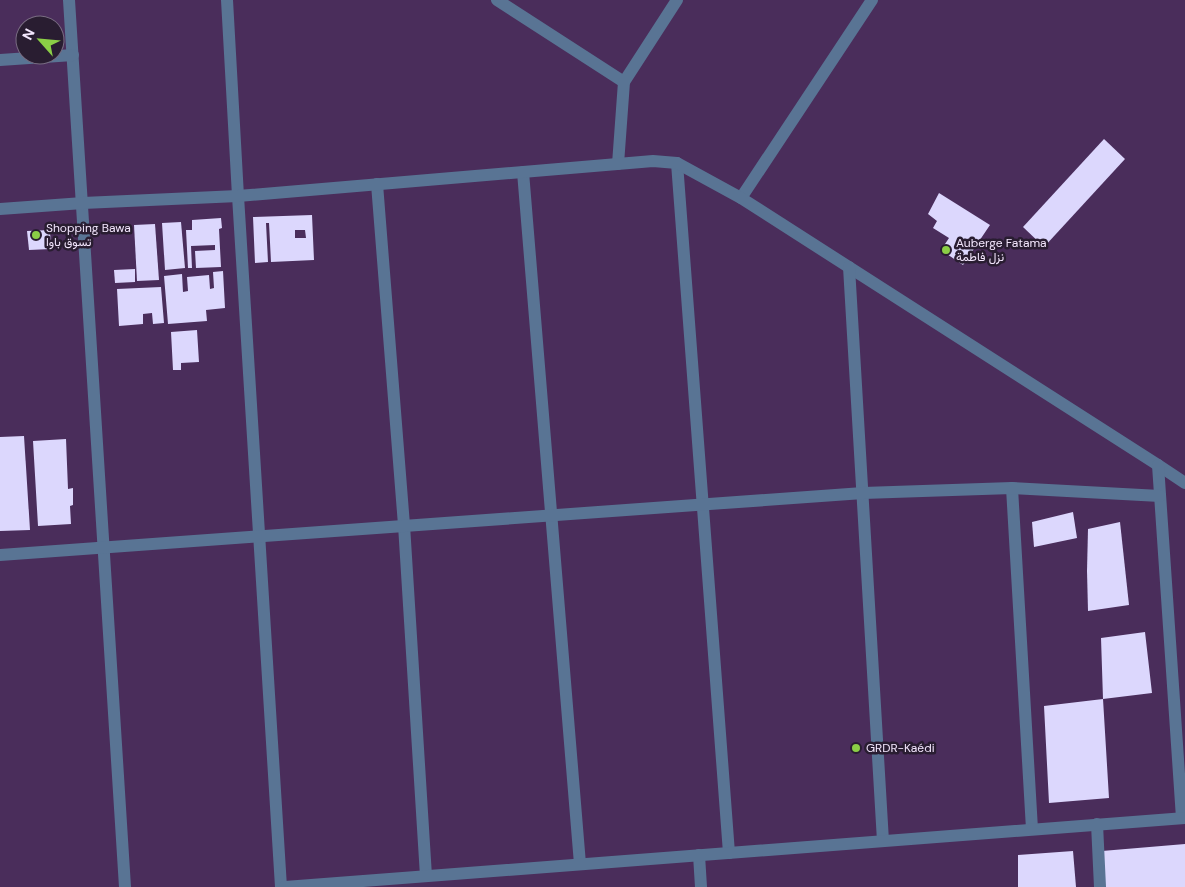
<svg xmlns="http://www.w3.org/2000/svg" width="1185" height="887" viewBox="0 0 1185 887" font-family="'DM Sans',Vazirmatn,sans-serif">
	<rect width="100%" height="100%" fill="#4a2d5b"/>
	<g fill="#dcd7fd" fill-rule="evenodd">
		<polygon points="1104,139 1125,159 1044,247 1023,227"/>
		<polygon points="939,193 990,225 963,265 941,250 949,238 933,228 937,221 928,214"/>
		<path d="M 312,215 L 314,260 L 271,262 L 269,223 L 266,223 L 268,262 L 255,263 L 253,217 ZM 295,230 L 305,230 L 306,238 L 295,238 Z"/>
		<polygon points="221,218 222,228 219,229 221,267 196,268 195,251 215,250 215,245 191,246 192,268 188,268 186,230 192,230 192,220"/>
		<polygon points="181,222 185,268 165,270 162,223"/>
		<polygon points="155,224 159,280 137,281 134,225"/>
		<polygon points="50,230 51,249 29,250 27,231"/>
		<polygon points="135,269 135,282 115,283 114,270"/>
		<polygon points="223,271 225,308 206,310 207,321 168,324 164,276 182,274 183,292 188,291 187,277 209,275 210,289 214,288 213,272"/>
		<polygon points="161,287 164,323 153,324 152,313 143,314 143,324 119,326 117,289"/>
		<polygon points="197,330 199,362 181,363 181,370 173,370 171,332"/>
		<polygon points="24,436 30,530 0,531 0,437"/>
		<polygon points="66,439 68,489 73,488 73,505 70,506 71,524 38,526 33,441"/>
		<polygon points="1073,512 1077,538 1034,547 1032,522"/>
		<polygon points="1120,522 1129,605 1088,611 1087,571 1088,529"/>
		<polygon points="1145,632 1152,693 1103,699 1109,798 1049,803 1044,706 1103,699 1101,638"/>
		<polygon points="1185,844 1185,887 1105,887 1102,851"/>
		<polygon points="1073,851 1076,887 1018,887 1018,855"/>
	</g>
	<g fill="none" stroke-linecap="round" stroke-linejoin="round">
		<g stroke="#597494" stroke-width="12">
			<polyline points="69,0 125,887"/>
			<polyline points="227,0 238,196 281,887"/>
			<polyline points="497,0 624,82"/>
			<polyline points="0,60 73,55"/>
			<polyline points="677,163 729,853"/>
			<polyline points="618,164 624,82 677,0"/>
			<polyline points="523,172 580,864"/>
			<polyline points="377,184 404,525 426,876"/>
			<polyline points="741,198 872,0"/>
			<polyline points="0,209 83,203 238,196 653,161 677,163 741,198 1158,465 1185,483"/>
			<polyline points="849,267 883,841"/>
			<polyline points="1158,465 1182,818"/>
			<polyline points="1012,488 1032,829"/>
			<polyline points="0,555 863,493 1012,488 1160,496"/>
			<polyline points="1097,824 1100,887"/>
			<polyline points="699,855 701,887"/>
			<polyline points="285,887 1185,818"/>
		</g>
	</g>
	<g fill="#8bce46" stroke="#291d31" stroke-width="2">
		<circle cx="36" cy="235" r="5"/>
		<circle cx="946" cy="250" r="5"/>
		<circle cx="856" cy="748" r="5"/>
	</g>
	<g text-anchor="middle" stroke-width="5" stroke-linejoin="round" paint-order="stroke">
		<g font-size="12" fill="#f3e6fd" stroke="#291d31" text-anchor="start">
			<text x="46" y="232">Shopping Bawa<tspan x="46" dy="14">تسوق باوا</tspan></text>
			<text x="956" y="247">Auberge Fatama<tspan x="956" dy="14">نزل فاطمة</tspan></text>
			<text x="866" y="752">GRDR-Kaédi</text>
		</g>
	</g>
	<g transform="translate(40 40) rotate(297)"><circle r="24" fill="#291d31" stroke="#7a6d83"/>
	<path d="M0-4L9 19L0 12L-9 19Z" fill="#8bce46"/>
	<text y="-8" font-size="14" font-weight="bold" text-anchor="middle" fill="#f3e6fd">N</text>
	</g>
</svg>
